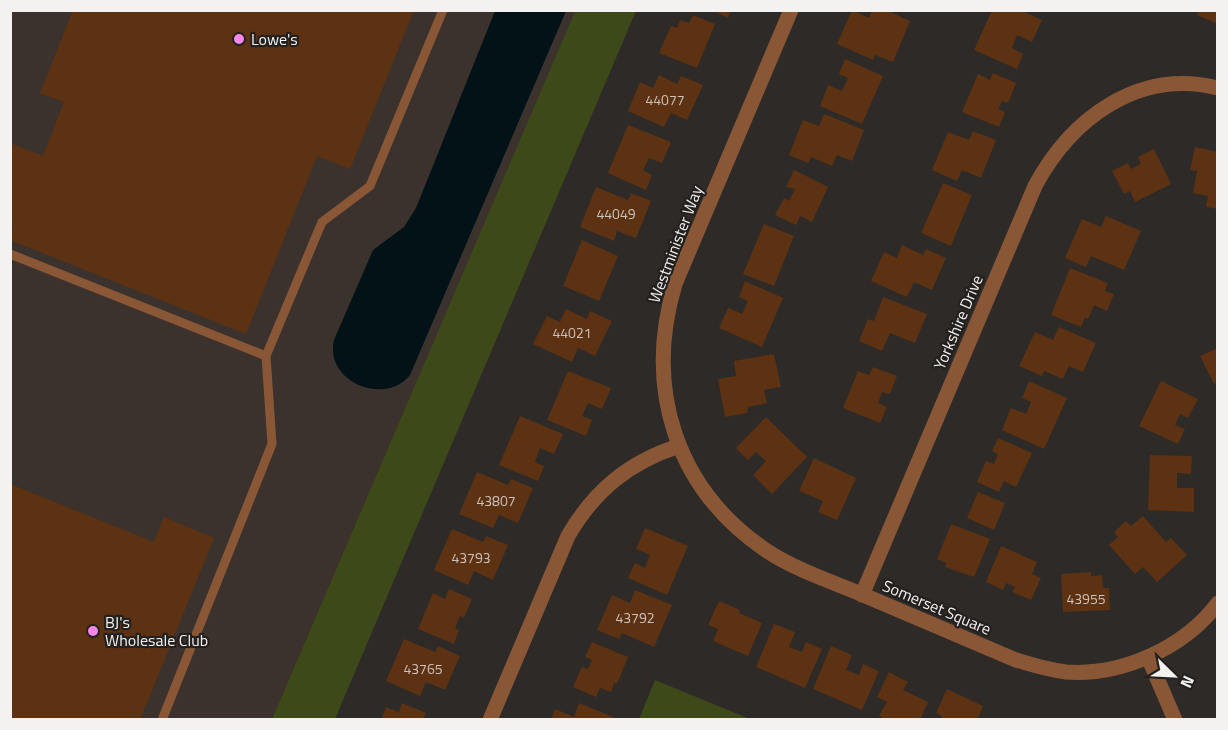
<svg xmlns="http://www.w3.org/2000/svg" width="1228" height="730" viewBox="0 0 1228 730" font-family="'Titillium Web',sans-serif">
	<rect width="100%" height="100%" fill="#2d2a28"/>
	<polygon fill="#3b322d" points="10,11 575,11 272,719 11,719"/>
	<g fill="#3d4918">
		<polygon points="575,11 636,11 335,719 272,719"/>
		<polygon points="655,680 750,719 639,719"/>
	</g>
	<path fill="#031216" d="M 495,11 L 566,11 L 410,375 C 384,407 324,381 334,340 L 373,250 L 404,227 L 416,208 Z"/>
	<g fill="#5c3213">
		<polygon points="73,10 414,10 350,169 317,156 246,334 10,240 13,226 10,225 10,143 43,156 64,102 40,93"/>
		<polygon points="712,10 731,10 728,18"/>
		<polygon points="852,10 869,18 872,10 886,10 910,21 893,62 875,55 873,60 837,44"/>
		<polygon points="992,10 1020,10 1042,20 1032,42 1017,35 1012,48 1023,54 1017,69 974,50"/>
		<polygon points="1199,10 1218,10 1218,24 1197,15"/>
		<polygon points="693,15 715,24 697,68 659,53 671,26 677,28 680,20 689,23"/>
		<polygon points="845,59 883,76 862,124 820,106 828,85 842,91 848,78 839,74"/>
		<polygon points="993,73 1016,83 1008,103 1002,101 998,109 1005,112 999,127 962,112 978,74 990,80"/>
		<polygon points="659,75 677,84 681,76 703,85 687,120 671,113 664,127 628,111 640,82 653,88"/>
		<polygon points="824,114 864,130 852,161 837,155 832,166 811,157 808,163 789,155 803,120 819,126"/>
		<polygon points="628,125 671,142 662,163 649,158 643,170 652,175 646,190 608,173"/>
		<polygon points="973,131 996,140 981,178 962,170 957,181 932,170 948,132 969,140"/>
		<polygon points="1195,147 1218,152 1218,209 1206,207 1208,196 1193,193 1197,171 1190,170"/>
		<polygon points="1154,149 1171,184 1135,202 1130,191 1124,194 1112,171 1128,163 1131,169 1141,164 1138,157"/>
		<polygon points="794,170 828,187 812,222 800,216 796,225 775,215 784,198 789,201 795,189 786,187"/>
		<polygon points="943,183 972,195 951,246 921,233"/>
		<polygon points="596,187 628,200 631,193 651,201 636,238 617,231 614,241 580,227"/>
		<polygon points="1106,216 1141,231 1124,270 1091,256 1086,267 1065,258 1082,219 1101,227"/>
		<polygon points="764,224 794,236 774,286 743,274"/>
		<polygon points="582,240 618,256 599,301 563,286"/>
		<polygon points="902,245 923,255 926,249 946,258 932,290 914,282 907,297 871,281 884,252 897,258"/>
		<polygon points="1070,268 1108,283 1105,291 1114,294 1107,311 1094,305 1088,319 1085,317 1081,327 1051,315"/>
		<polygon points="745,281 783,298 762,347 719,328 728,308 742,314 748,301 739,297"/>
		<polygon points="883,297 927,314 915,343 890,333 882,351 859,341 868,319 874,321"/>
		<polygon points="566,309 587,319 590,311 612,321 595,356 578,348 572,362 533,344 547,316 560,322"/>
		<polygon points="1059,327 1096,343 1083,372 1069,366 1063,379 1044,371 1042,376 1019,366 1035,332 1053,340"/>
		<polygon points="1218,348 1218,382 1214,384 1200,356"/>
		<polygon points="774,354 781,387 764,390 767,403 748,407 747,413 725,417 718,379 736,376 734,361"/>
		<polygon points="873,367 897,376 890,394 882,392 878,403 887,407 880,423 843,408 858,371 869,375"/>
		<polygon points="568,371 611,388 602,409 588,403 582,416 592,420 586,436 547,420"/>
		<polygon points="1029,381 1067,398 1044,449 1002,430 1011,408 1026,414 1031,402 1022,398"/>
		<polygon points="1161,381 1198,399 1188,418 1180,414 1175,425 1185,429 1178,444 1139,426"/>
		<polygon points="520,416 563,434 554,454 540,448 535,462 544,466 538,481 499,465"/>
		<polygon points="766,417 807,457 772,494 753,475 766,461 756,452 748,460 736,448"/>
		<polygon points="998,438 1032,453 1016,487 1004,481 999,492 977,482 986,461 994,464 998,454 992,451"/>
		<polygon points="1150,455 1192,456 1191,474 1177,473 1177,488 1194,488 1194,512 1148,510"/>
		<polygon points="814,458 856,478 837,520 818,512 823,501 799,491"/>
		<polygon points="477,472 508,485 511,479 533,488 518,523 499,515 493,528 459,514"/>
		<polygon points="10,484 154,542 164,517 214,538 140,720 10,720"/>
		<polygon points="978,492 1005,503 994,530 967,518"/>
		<polygon points="1143,516 1166,542 1171,538 1187,555 1157,582 1143,567 1135,574 1109,545 1118,537 1114,532 1126,521 1131,526"/>
		<polygon points="951,524 990,539 974,577 945,567 946,563 937,559"/>
		<polygon points="645,528 688,546 667,595 628,578 635,563 645,568 650,555 636,549"/>
		<polygon points="452,529 483,542 486,536 508,545 493,580 474,571 468,585 434,570"/>
		<polygon points="1001,546 1037,562 1032,574 1041,578 1031,600 1012,592 1015,587 1006,583 1003,590 986,582"/>
		<polygon points="1091,572 1091,576 1102,575 1103,588 1109,588 1110,610 1063,612 1061,574"/>
		<polygon points="449,589 472,599 464,618 460,616 455,628 459,630 454,644 418,629 433,593 445,599"/>
		<polygon points="635,590 672,605 654,647 622,633 619,639 597,630 612,595 630,603"/>
		<polygon points="719,601 740,610 739,613 762,623 748,656 713,641 718,629 708,625"/>
		<polygon points="774,624 795,632 789,647 802,652 806,642 822,649 805,688 756,667"/>
		<polygon points="404,639 435,652 438,646 460,656 445,690 426,682 420,696 386,681"/>
		<polygon points="592,642 628,657 617,684 614,683 611,692 600,688 596,697 573,687 582,667 588,669 592,660 585,657"/>
		<polygon points="831,646 852,655 846,670 859,675 863,664 879,671 862,710 813,689"/>
		<polygon points="889,672 908,682 903,690 928,702 920,720 886,720 879,716 887,702 877,697"/>
		<polygon points="947,689 983,706 977,720 941,720 942,716 936,713"/>
		<polygon points="402,703 426,713 423,720 381,720 386,707 399,712"/>
		<polygon points="579,703 618,719 618,720 551,720 555,709 574,717"/>
	</g>
	<g fill="none" stroke-linecap="round" stroke-linejoin="round">
		<g stroke="#8a5736" stroke-width="9">
			<polyline points="10,254 266,356"/>
			<polyline points="162,720 272,444 266,356 322,222 370,186 443,10"/>
		</g>
		<g stroke="#8a5736" stroke-width="15">
			<path d="M 791,10 L 675,284 C 644,388 675,489 767,551 C 796,570 830,581 861,594 C 913,616 964,638 1016,660 C 1032,665 1049,670 1066,672 C 1122,676 1184,648 1218,603"/>
			<path d="M 862,595 L 1035,186 C 1071,119 1138,68 1218,88"/>
			<polyline points="1148,657 1175,720"/>
			<path d="M 490,720 L 568,536 C 594,491 629,462 679,446"/>
		</g>
	</g>
	<g fill="#f987e9" stroke="#23201e" stroke-width="2">
		<circle cx="239" cy="39" r="6"/>
		<circle cx="93" cy="631" r="6"/>
	</g>
	<g text-anchor="middle" stroke-width="4.5" stroke-linejoin="round" paint-order="stroke">
		<g font-size="14" fill="#cec2ba">
			<text x="665" y="105">44077</text>
			<text x="616" y="219">44049</text>
			<text x="572" y="338">44021</text>
			<text x="496" y="506">43807</text>
			<text x="471" y="563">43793</text>
			<text x="1086" y="604">43955</text>
			<text x="635" y="623">43792</text>
			<text x="423" y="674">43765</text>
		</g>
		<g font-size="16" fill="#f4f2f1" stroke="#23201e" text-anchor="start">
			<text x="251" y="45">Lowe's</text>
			<text x="105" y="628">BJ's<tspan x="105" dy="18">Wholesale Club</tspan></text>
		</g>
		<g font-size="16" fill="#f4f2f1" stroke="#23201e">
			<text transform="translate(675 244) rotate(-69)" y="6">Westminister Way</text>
			<text transform="translate(958 322) rotate(-67)" y="6">Yorkshire Drive</text>
			<text transform="translate(937 607) rotate(23)" y="6">Somerset Square</text>
		</g>
	</g>
	<rect width="1228" height="730" fill="none" stroke="#f4f2f1" stroke-width="24"/>
	<g transform="translate(1174 676) rotate(114)" stroke="#23201e" stroke-width="4.5" paint-order="stroke">
	<path d="M0-4.5L10 22L0 15L-10 22Z" fill="#f4f2f1"/>
	<text y="-9" font-size="16" font-weight="bold" text-anchor="middle" fill="#f4f2f1">N</text>
	</g>
</svg>
